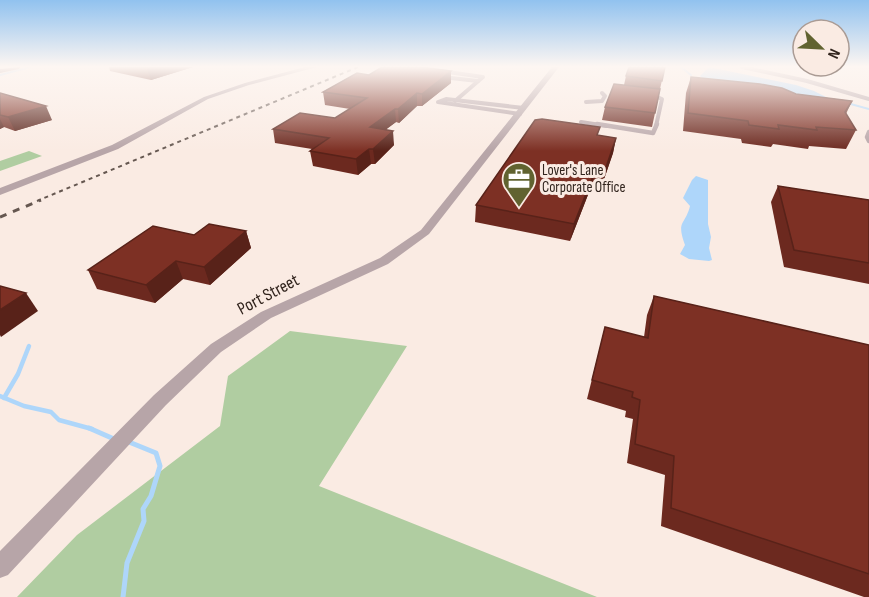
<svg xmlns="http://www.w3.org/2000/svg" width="869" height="597" viewBox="0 0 869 597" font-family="'Sofia Sans Condensed',sans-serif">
	<rect width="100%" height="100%" fill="#faebe3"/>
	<g fill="#b0cda1">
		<polygon points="29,151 42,156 0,171 0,161"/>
		<polygon points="290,331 407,346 319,486 597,597 17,597 77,535 220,426 228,376"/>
	</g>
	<g fill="#aed6fa">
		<polygon points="709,67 796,85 814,91 840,104 706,81 700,76"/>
		<path d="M 696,176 L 708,180 L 708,224 L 711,237 L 709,248 L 712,260 L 709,261 L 689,259 L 680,254 L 685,245 C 676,220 685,226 690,206 L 683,198 L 692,180 Z"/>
	</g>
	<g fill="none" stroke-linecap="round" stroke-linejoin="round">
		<g stroke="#aed6fa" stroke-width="2">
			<polyline points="681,67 691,75"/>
			<polyline points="0,75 30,67"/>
			<polyline points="847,103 869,109"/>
		</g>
		<g stroke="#aed6fa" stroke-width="4.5">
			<polyline points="0,396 24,406 51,412 59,420 92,429"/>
			<polyline points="4,398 18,374 29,346"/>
		</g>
		<g stroke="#aed6fa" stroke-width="5">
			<polyline points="89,428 114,439"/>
			<polyline points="123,597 127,563 144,521 143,509 151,496 160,466 156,453 129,442"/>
		</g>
		<g stroke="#b7a5a8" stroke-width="4">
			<polyline points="742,67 807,81 869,99"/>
			<polyline points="441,71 483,77 455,101"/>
			<polyline points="442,77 478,81"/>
			<polyline points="652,95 662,99 656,126"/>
			<polyline points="586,102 602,101 605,96 602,93"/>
			<polyline points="520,114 438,102 446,99 524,108"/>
			<polyline points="581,122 607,126"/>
		</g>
		<g stroke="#b7a5a8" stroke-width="4.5">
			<polyline points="597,124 653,133 657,124"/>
			<polyline points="869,132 867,137 869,141"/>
		</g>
		<g fill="#b7a5a8" fill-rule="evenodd">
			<polygon points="305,67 317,67 249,85 208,99 118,149 0,195 0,188 112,145 204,97 245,83"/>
			<polygon points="552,67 559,67 429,234 388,264 271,318 221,352 166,405 8,575 0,578 0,551 154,395 211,344 261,312 380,258 421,230"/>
		</g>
		<polygon fill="#74525a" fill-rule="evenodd" points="20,67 19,69 0,73 0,69"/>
		<polyline stroke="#655750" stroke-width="2" stroke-dasharray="4 4" stroke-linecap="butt" points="37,201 358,67"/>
		<polyline stroke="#655750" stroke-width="3" stroke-dasharray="7 7" stroke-linecap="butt" points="0,217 41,200"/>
	</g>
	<g fill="#6c291f">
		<polygon points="109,67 193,67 151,80 110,71"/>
		<polygon points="665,67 660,89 655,113 652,127 602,120 605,107 624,85 626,76"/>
		<polygon points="451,71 451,83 422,106 417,106 399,123 396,122 386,129 394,145 375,164 371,164 358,175 313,166 310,151 312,149 275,143 273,129 335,118 350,109 325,105 323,92 369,75"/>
		<polygon points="691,77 796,94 852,101 846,114 856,130 846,149 809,146 808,149 773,144 771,147 742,143 741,139 683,131 686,93"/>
		<polygon points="0,93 52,120 15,131 4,127 0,129"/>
		<polygon points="598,136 616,138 613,153 601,188 591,187 570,241 475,222 476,205"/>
		<polygon points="778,186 869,200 869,284 784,267 771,202"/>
		<polygon points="246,231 251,248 210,285 183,279 155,303 97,289 88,270 194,235"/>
		<polygon points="654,296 869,345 869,597 864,597 661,526 665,475 627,463 633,419 625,417 626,411 587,399 605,327 644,337 647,315"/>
	</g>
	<g fill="#582219">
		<polygon points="151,67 193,67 151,80 147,69"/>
		<polygon points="451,71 451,83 422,106 422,94"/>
		<polygon points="417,93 417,106 399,123 398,109"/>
		<polygon points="46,106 52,120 15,131 8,117"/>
		<polygon points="395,109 396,122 371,141 370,127"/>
		<polygon points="0,119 4,127 0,129"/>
		<polygon points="393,131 394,145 375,164 373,149"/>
		<polygon points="616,138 613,153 601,188 604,173"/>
		<polygon points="369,149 371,164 358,175 356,159"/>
		<polygon points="595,171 591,187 570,241 574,224"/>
		<polygon points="246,231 251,248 210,285 204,267"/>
		<polygon points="176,261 183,279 155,303 146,285"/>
		<polygon points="26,293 38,311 1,337 0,335 0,310"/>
	</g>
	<g fill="#7d3024" stroke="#582219" stroke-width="1.5">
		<polygon points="382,67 421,67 451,71 422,94 417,93 398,109 395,109 370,127 393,131 373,149 369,149 356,159 310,151 329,138 273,129 300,113 335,118 367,98 323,92 357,73 369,75"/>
		<polygon points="629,67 665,67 662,81 626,76"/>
		<polygon points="691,77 760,84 782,88 796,94 852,101 845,112 856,130 816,127 817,130 778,125 779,129 749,125 748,121 688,113"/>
		<polygon points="614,84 660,89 655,113 605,107"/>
		<polygon points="0,93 46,106 8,117 0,115"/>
		<polygon points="542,119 600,127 597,135 616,138 604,173 595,171 574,224 476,205 535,120"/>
		<polygon points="778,186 869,200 869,263 794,250"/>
		<polygon points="209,224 246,231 204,267 176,261 146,285 88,270 153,226 194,235"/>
		<polygon points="0,286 26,293 0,310"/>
		<polygon points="654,296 869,345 869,574 671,508 674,456 635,444 640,400 632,397 633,392 592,380 605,327 648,338"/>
	</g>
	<linearGradient id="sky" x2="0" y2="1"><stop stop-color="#91c2ef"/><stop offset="0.44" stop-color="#fdf6f2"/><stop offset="1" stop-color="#fdf6f2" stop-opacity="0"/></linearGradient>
	<rect width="869" height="151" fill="url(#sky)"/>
	<defs>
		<g id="office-pin" transform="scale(1.725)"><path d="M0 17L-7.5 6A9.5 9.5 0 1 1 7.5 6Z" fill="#616330" stroke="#faebe3"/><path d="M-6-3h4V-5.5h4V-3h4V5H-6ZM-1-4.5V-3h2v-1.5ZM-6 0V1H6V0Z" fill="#fff"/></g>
	</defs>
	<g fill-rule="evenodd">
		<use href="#office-pin" x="519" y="179"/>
	</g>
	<g text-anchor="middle" stroke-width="6" stroke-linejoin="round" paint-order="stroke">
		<g font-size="15" fill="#31241d" stroke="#faebe3" text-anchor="start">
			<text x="542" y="175">Lover's Lane<tspan x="542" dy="17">Corporate Office</tspan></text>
		</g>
		<g font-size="18" fill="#31241d" stroke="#faebe3">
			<text transform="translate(268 294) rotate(-28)" y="6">Port Street</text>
		</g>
	</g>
	<g transform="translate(821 48) rotate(114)"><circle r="28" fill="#faebe3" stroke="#aa9b94" stroke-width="1.5"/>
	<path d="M0-4.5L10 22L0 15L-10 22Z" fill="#616330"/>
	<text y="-9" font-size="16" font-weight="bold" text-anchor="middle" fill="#31241d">N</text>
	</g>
</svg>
